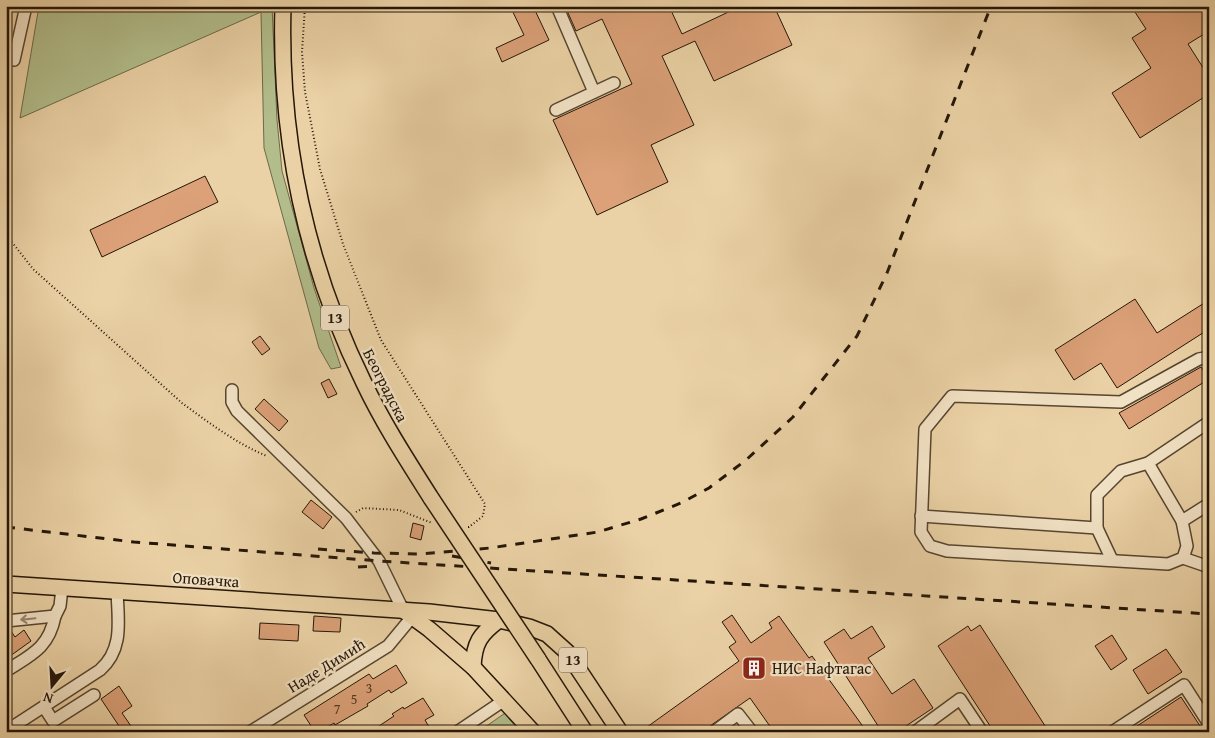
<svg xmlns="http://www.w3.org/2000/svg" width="1215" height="738" viewBox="0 0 1215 738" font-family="'Gentium Book Plus',serif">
	<rect width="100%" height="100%" fill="#ebd2a6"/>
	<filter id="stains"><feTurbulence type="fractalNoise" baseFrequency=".004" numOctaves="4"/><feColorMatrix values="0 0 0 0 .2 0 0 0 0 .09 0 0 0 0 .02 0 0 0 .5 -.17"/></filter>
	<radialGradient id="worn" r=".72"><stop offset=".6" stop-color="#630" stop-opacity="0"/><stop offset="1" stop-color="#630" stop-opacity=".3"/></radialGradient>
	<g fill="#b2bd8b" stroke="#6c6a49">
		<polygon points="39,6 272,6 277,120 282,171 314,288 341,367 331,369 319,348 264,148 261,12 20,118"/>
		<polygon points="508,711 526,732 478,732"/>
	</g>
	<g fill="#dca178" stroke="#251607">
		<polygon points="510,6 533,6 549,40 502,62 496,48 524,35"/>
		<polygon points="565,6 669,6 682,34 741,6 774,6 792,45 714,81 695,41 662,56 694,125 651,145 668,182 597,215 553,120 632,84 602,19 576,31"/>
		<polygon points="1131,6 1209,6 1209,31 1188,44 1209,77 1209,94 1140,138 1112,93 1151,68 1132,38 1146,29"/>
		<polygon points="205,176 218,202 102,257 90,230"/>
		<polygon points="1135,299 1157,333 1209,300 1209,329 1117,388 1101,363 1074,380 1055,350"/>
		<polygon points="260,336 270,349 262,355 252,342"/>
		<polygon points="1201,367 1209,379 1129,429 1119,413"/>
		<polygon points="329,379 337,394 328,398 321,383"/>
		<polygon points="264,399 288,421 279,431 255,409"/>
		<polygon points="311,500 332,517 323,529 302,512"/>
		<polygon points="413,523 424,526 421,540 410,537"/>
		<polygon points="732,615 751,643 772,628 769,623 779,616 809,658 812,656 867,732 774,732 750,698 710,726 707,732 640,732 739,661 729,647 736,642 722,622"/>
		<polygon points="314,616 341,618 340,632 313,631"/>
		<polygon points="260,623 299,625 298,641 259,639"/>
		<polygon points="980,625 1049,732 994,732 938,646 968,626 971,631"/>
		<polygon points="872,626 885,647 868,658 892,694 914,679 933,708 897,732 882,732 824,642 844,629 851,639"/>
		<polygon points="6,628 9,628 15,637 24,630 31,641 6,659"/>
		<polygon points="1112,635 1127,659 1111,670 1095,646"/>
		<polygon points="1166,649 1182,672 1148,694 1133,670"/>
		<polygon points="396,665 407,683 391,693 389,690 367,704 368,706 335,725 334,723 319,732 315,732 304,715 369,674 373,679"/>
		<polygon points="119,686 132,706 122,713 135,732 123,732 101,699"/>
		<polygon points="1181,697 1204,732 1128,732"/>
		<polygon points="423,698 434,715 425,720 432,732 370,732 394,716 392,714 403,707 404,709"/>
	</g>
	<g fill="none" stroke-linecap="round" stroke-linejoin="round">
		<g stroke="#56452f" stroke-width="14">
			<g id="minor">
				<polyline points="557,6 594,92"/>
				<polyline points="14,60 26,6"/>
				<polyline points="556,110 614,83"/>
				<polyline points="232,390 232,402 237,411 346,518 379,561 403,610"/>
				<polyline points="1148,463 1182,521 1187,546 1183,558 1168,564 947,551 930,546 921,532 925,429 952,396 1121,402 1199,359 1209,357"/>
				<polyline points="921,516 1097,528"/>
				<polyline points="1182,521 1209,504"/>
				<polyline points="1183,558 1209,567"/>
				<polyline points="1112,560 1097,528 1097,495 1121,471 1148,463 1209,422"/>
				<polyline points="6,621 55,616 60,606 62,588"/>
				<path d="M 6,671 C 31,655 49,648 55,616"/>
				<polyline points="44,707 53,721 94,695"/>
				<path d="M 6,731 L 100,670 C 124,649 118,620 117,591"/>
				<polyline points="250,732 388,646 412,617"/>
				<polyline points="457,732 503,701"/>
				<polyline points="714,732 738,714 752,732"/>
				<polyline points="915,732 960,699 982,732"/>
				<polyline points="1112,732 1184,685 1209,724"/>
			</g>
		</g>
		<g stroke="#251607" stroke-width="18">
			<g id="major">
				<path d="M 283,6 C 279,137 306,265 364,383 C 383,423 407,460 431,498"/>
				<polyline points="6,584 429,612 499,620 529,627 547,634 567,652 620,732"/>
				<polyline points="403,610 429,629 473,667 533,732"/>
				<polyline points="538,659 585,732"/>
				<path d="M 473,667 C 474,643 480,634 499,620"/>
			</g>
		</g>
		<g stroke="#251607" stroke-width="2" stroke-dasharray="1 2.5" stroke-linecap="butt">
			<polyline points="305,6 302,52 305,92 320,169 343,244 381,340 485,504 483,516 469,527 467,527"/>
			<path d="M 6,238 L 11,241 L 33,269 L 182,403 C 208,422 237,444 267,456"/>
			<polyline points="356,512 363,508 399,510 432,523"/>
		</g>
		<use href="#minor" stroke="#f2e2c5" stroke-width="11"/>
		<use href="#major" stroke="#ebd2a6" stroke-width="15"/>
		<g stroke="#251607" stroke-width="3" stroke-dasharray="9 9" stroke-linecap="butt">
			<polyline points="6,527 134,542 379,561 1209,614"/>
			<polyline points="318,549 374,553 421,554 490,548 598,532 641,519 681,503 709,488 746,460 793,417 857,336 887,273 991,6"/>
			<polyline points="452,556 491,563"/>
			<polyline points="358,567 376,566"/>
		</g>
		<g stroke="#251607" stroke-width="18" stroke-linecap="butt">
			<polyline id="major-bridge" points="431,498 538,659"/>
		</g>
		<use href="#major-bridge" stroke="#ebd2a6" stroke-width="15"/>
	</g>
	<defs><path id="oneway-shaft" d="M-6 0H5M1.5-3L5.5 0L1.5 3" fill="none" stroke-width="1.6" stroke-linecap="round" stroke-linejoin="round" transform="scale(1.25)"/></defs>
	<use stroke="#968670" href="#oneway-shaft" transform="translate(28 619) rotate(174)"/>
	<defs>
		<g id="building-square" transform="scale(1.25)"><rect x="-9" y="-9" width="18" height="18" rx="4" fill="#8f2418" stroke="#f2e2c5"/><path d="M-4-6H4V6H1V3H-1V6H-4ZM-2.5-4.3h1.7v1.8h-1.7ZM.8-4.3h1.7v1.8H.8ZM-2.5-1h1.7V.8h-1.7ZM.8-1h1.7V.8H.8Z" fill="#fff"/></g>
	</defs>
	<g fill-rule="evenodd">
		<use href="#building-square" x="754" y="668"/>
	</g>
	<g text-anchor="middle" stroke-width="4.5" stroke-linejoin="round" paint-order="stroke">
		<g font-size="14" fill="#533923">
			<text x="369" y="693">3</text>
			<text x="354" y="704">5</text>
			<text x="337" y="714">7</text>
		</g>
		<g fill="#f2e2c5" stroke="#625340" stroke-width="1">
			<rect x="321" y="305.5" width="28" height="25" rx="4"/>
			<rect x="559" y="647.5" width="28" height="25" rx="4"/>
		</g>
		<g font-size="15" font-weight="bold" fill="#251607">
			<text x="335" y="323">13</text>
			<text x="573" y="665">13</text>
		</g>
		<g font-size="16" fill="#251607" stroke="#f2e2c5">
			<text transform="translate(386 385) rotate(63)" y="6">Београдска</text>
			<text transform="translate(206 579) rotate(4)" y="6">Оповачка</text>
			<text transform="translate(326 665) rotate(-32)" y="6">Наде Димић</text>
		</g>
		<g font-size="16" fill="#251607" stroke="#f2e2c5" text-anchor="start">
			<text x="772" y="674">НИС Нафтагас</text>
		</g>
	</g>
	<rect width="1215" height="738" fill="none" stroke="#ebd2a6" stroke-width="25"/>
	<rect x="8" y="8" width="1200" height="723" fill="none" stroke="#251607" stroke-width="2.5"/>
	<rect x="12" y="12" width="1190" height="713" fill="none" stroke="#251607"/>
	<g transform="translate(52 686) rotate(198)" stroke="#f2e2c5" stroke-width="4" paint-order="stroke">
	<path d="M0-4L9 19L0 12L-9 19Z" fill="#251607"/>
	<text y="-8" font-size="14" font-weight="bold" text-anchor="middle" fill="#251607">N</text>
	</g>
	<rect width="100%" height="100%" filter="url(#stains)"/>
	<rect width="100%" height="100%" fill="url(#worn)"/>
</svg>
